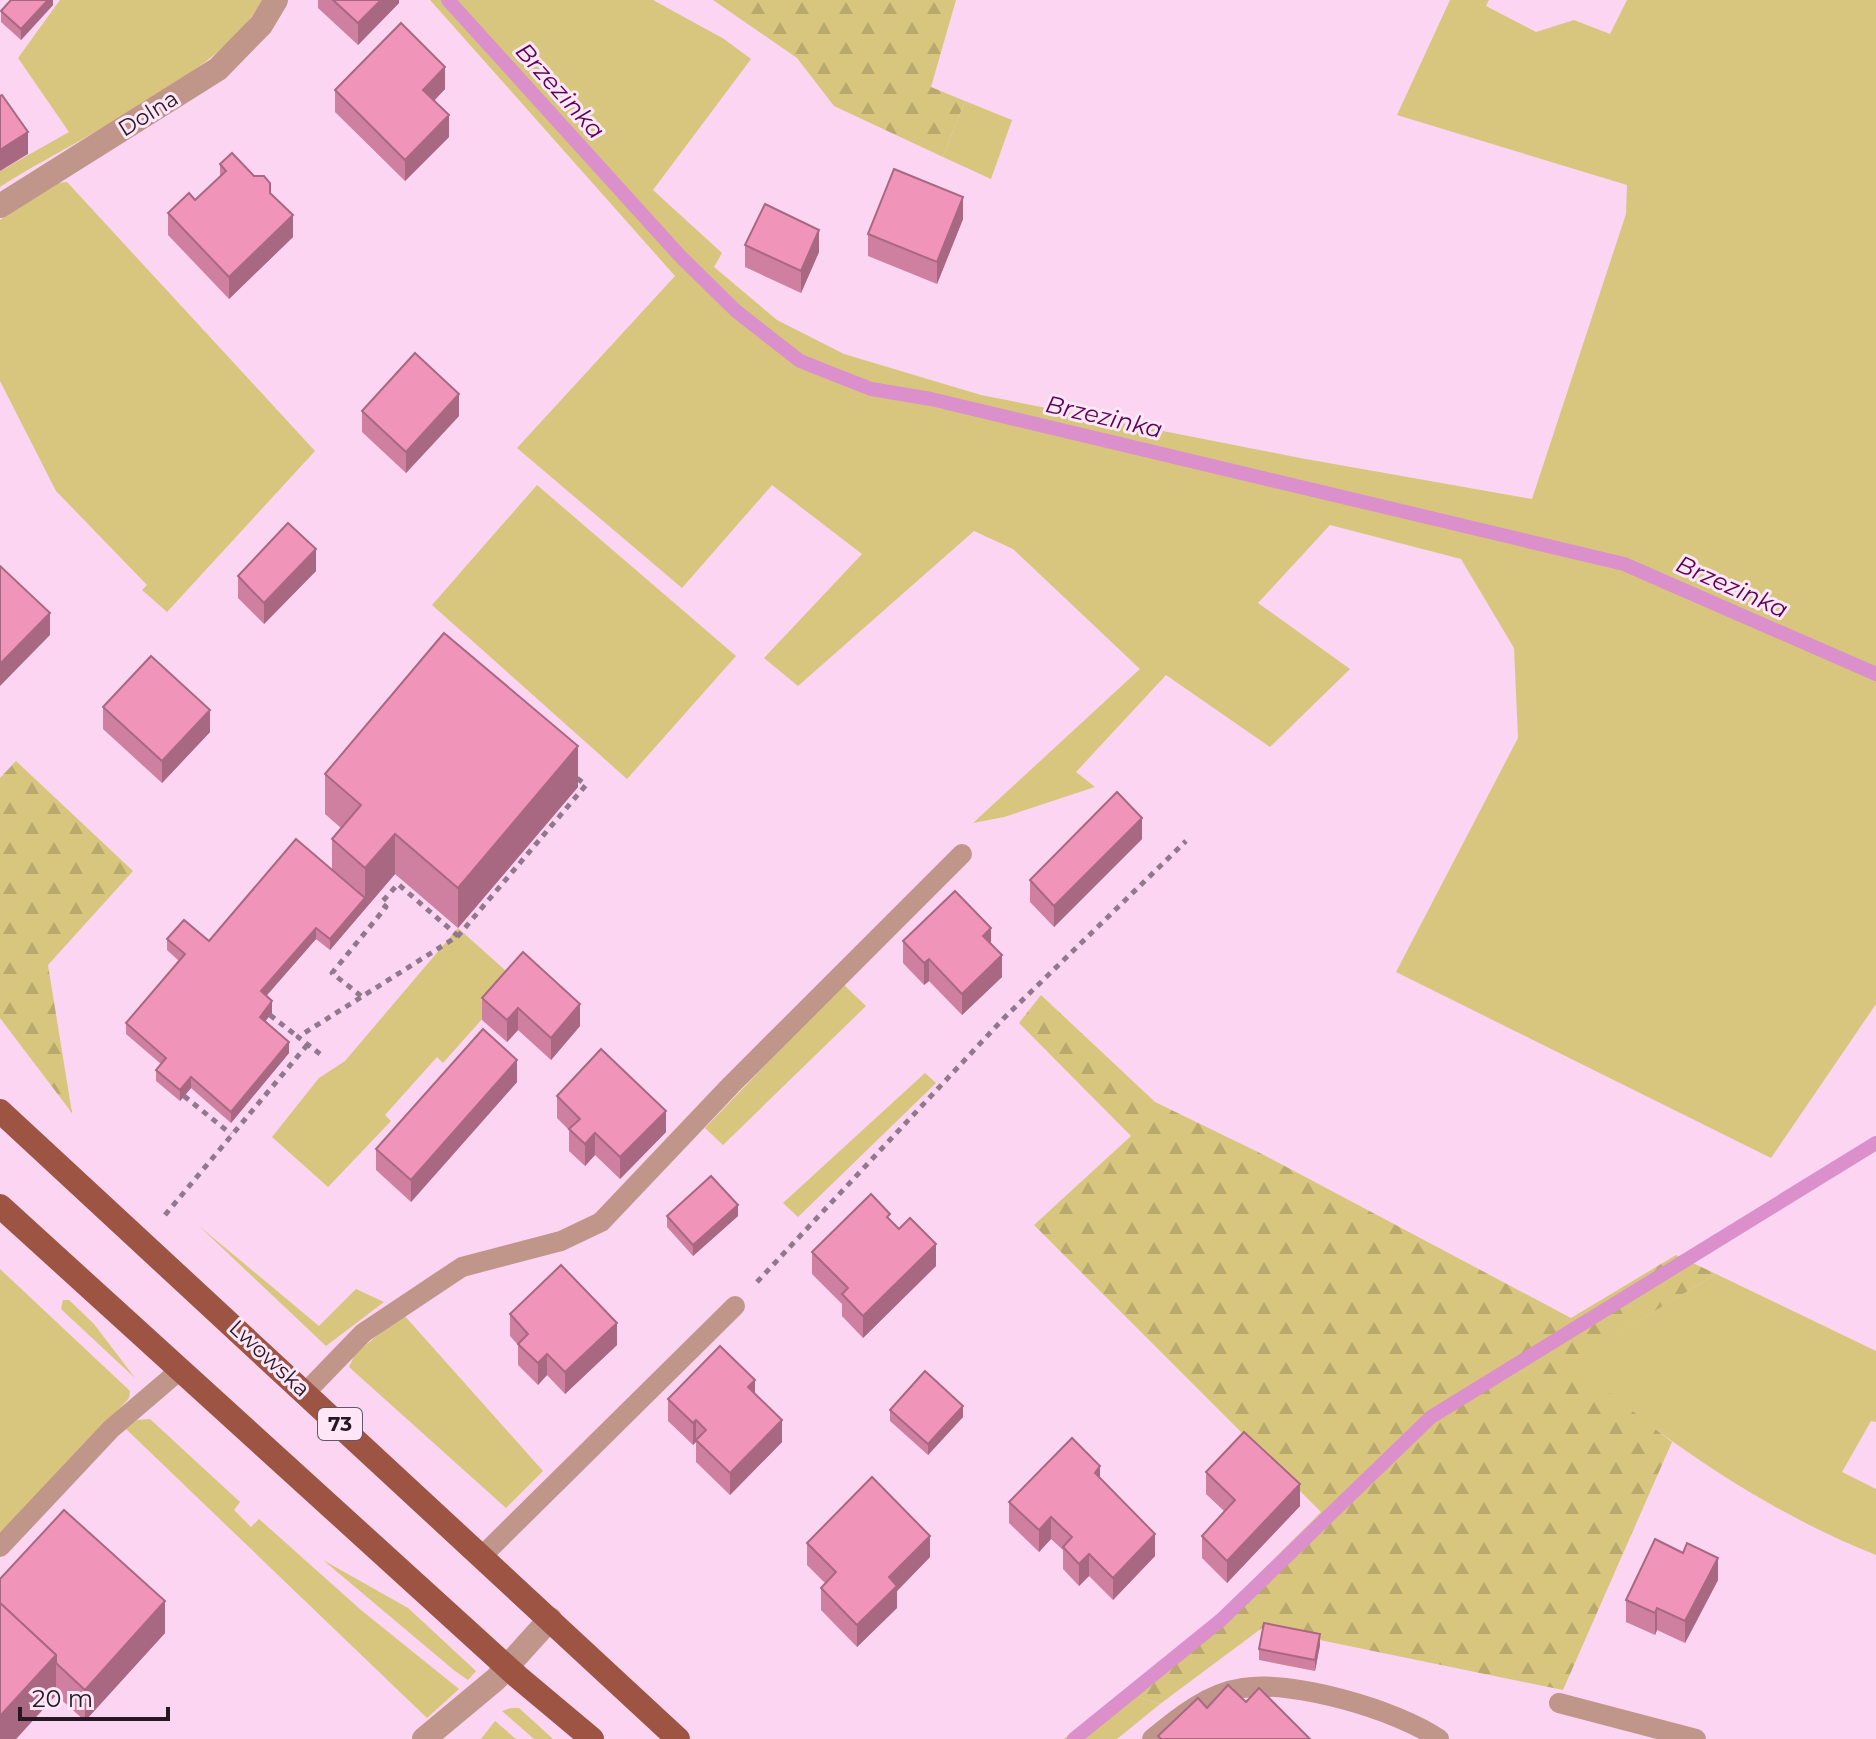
<svg xmlns="http://www.w3.org/2000/svg" width="1876" height="1739" viewBox="0 0 1876 1739" font-family="Montserrat,sans-serif">
	<defs>
		<pattern id="forest-firs" width="22" height="20" patternUnits="userSpaceOnUse" patternTransform="scale(2)"><rect width="22" height="20" fill="#d8c67e"/><path d="M5 1l3.5 6h-7zM16 11l3.5 6h-7z" fill="#b9a96d"/></pattern>
	</defs>
	<rect width="100%" height="100%" fill="#fbd5f1"/>
	<g fill="#d8c67e">
		<path d="M 60,0 L 262,0 C 223,75 72,140 0,187 L 0,171 L 69,132 L 18,58 Z"/>
		<polygon points="430,0 653,0 724,39 751,59 653,190 722,253 714,267 777,320 844,354 981,395 1300,458 1532,499 1626,214 1627,185 1397,115 1450,0 1489,0 1486,6 1536,32 1574,20 1610,34 1627,0 1876,0 1876,1004 1771,1158 1396,972 1518,738 1514,648 1461,559 1330,525 1258,603 1350,669 1270,747 1166,675 1076,772 1095,787 1004,817 973,823 1140,669 1013,549 974,531 798,686 764,658 862,554 772,485 682,588 517,448 675,276"/>
		<polygon points="965,101 1012,120 991,179 943,157"/>
		<polygon points="67,182 315,451 167,612 142,590 147,585 56,491 0,381 0,220 57,183"/>
		<polygon points="537,485 736,656 627,779 432,605"/>
		<polygon points="458,928 506,971 481,1000 491,1009 443,1063 437,1057 385,1115 391,1121 328,1187 272,1137 319,1078 345,1061"/>
		<polygon points="843,984 866,1006 723,1145 705,1128"/>
		<polygon points="925,1073 936,1083 798,1217 783,1203"/>
		<polygon points="199,1226 319,1326 356,1289 384,1302 326,1346"/>
		<polygon points="0,1269 130,1391 129,1398 114,1415 0,1534"/>
		<path d="M 1716,1274 L 1876,1351 L 1876,1422 L 1871,1421 L 1842,1472 L 1876,1489 L 1876,1555 C 1762,1510 1664,1439 1569,1362 Z"/>
		<polygon points="63,1300 69,1300 94,1324 135,1378 61,1309"/>
		<polygon points="403,1314 543,1471 506,1508 349,1367 355,1354"/>
		<polygon points="150,1419 240,1502 234,1510 251,1527 259,1519 361,1610 459,1689 427,1718 126,1429 137,1420"/>
		<polygon points="323,1560 408,1608 476,1671 468,1680 455,1671"/>
		<polygon points="1123,1692 1160,1704 1117,1739 1064,1739"/>
		<polygon points="511,1708 519,1708 553,1739 534,1739 502,1711"/>
		<polygon points="495,1721 516,1739 481,1739"/>
	</g>
	<g fill="url(#forest-firs)">
		<polygon points="713,0 956,0 931,87 965,101 943,157 834,106 797,58"/>
		<polygon points="16,761 133,871 48,965 72,1113 0,1018 0,778"/>
		<polygon points="1041,995 1155,1102 1260,1153 1571,1318 1676,1255 1716,1274 1570,1362 1672,1442 1563,1690 1262,1628 1160,1704 1123,1692 1224,1609 1321,1512 1034,1225 1131,1136 1019,1023"/>
	</g>
	<g fill="none" stroke-linecap="round" stroke-linejoin="round">
		<g stroke="#db90cb" stroke-width="14">
			<polyline points="448,0 680,256 736,311 800,361 871,389 931,399 1624,564 1876,674"/>
			<polyline points="1074,1739 1221,1620 1431,1417 1876,1143"/>
		</g>
		<g stroke="#92788c" stroke-width="5" stroke-dasharray="6 6" stroke-linecap="butt">
			<polyline points="361,996 332,973 386,907 381,903 398,884 458,936"/>
			<polyline points="270,1015 298,1037"/>
			<polyline points="320,1054 298,1037 458,936 586,785 573,775"/>
			<polyline points="184,1096 231,1134"/>
			<polyline points="165,1215 308,1044"/>
			<polyline points="757,1282 1004,1018 1186,841"/>
		</g>
		<g stroke="#c0968b" stroke-width="20">
			<polyline points="306,1392 363,1333 462,1267 561,1241 601,1222 731,1085 962,854"/>
			<polyline points="0,1547 111,1429 180,1370"/>
			<polyline points="482,1556 735,1306"/>
			<polyline points="1559,1703 1696,1739"/>
			<path d="M 1152,1739 C 1178,1717 1208,1693 1243,1688 C 1294,1680 1397,1710 1439,1739"/>
		</g>
		<g stroke="#c0968b" stroke-width="24">
			<polyline points="0,206 218,69 261,25 276,0"/>
			<polyline points="424,1739 496,1679 550,1619"/>
		</g>
		<g stroke="#9d5442" stroke-width="24">
			<polyline points="0,1111 678,1739"/>
			<polyline points="0,1206 518,1677 592,1739"/>
		</g>
	</g>
	<g fill="#cf7f9f">
		<polygon points="53,0 53,5 21,40 1,22 1,11"/>
		<polygon points="318,0 399,0 399,3 358,45 318,8"/>
		<polygon points="445,89 434,101 449,137 405,181 335,112 335,90"/>
		<polygon points="220,164 254,176 270,193 293,237 229,299 168,235 168,213 195,200 220,177"/>
		<polygon points="963,219 937,284 868,256 868,234"/>
		<polygon points="745,245 819,252 801,293 745,267"/>
		<polygon points="362,411 459,416 406,473 362,432"/>
		<polygon points="316,571 264,624 238,598 238,576"/>
		<polygon points="103,707 210,732 162,783 103,729"/>
		<polygon points="325,774 578,787 458,928 395,874 330,950 316,939 266,996 272,1013 265,1021 289,1053 231,1123 191,1088 180,1101 156,1081 156,1070 161,1064 126,1034 126,1023 179,961 167,950 167,939 209,941 332,869 332,839 341,828 325,814"/>
		<polygon points="1142,839 1054,927 1030,902 1030,880"/>
		<polygon points="903,941 991,944 1002,977 962,1015 929,981 924,985 903,963"/>
		<polygon points="482,998 580,1026 551,1060 518,1030 507,1042 482,1020"/>
		<polygon points="517,1082 411,1202 376,1170 376,1149"/>
		<polygon points="557,1096 666,1132 620,1179 595,1155 585,1166 569,1151 569,1130 557,1118"/>
		<polygon points="667,1216 738,1216 693,1256 667,1227"/>
		<polygon points="890,1220 936,1266 863,1338 842,1316 842,1304 812,1274 812,1252"/>
		<polygon points="510,1314 617,1345 565,1394 547,1375 538,1385 518,1365 518,1345 510,1336"/>
		<polygon points="755,1394 782,1442 730,1495 696,1462 696,1442 693,1445 668,1421 668,1399"/>
		<polygon points="890,1410 963,1417 928,1455 890,1421"/>
		<polygon points="1206,1472 1300,1506 1227,1583 1202,1558 1202,1536 1224,1511 1206,1494"/>
		<polygon points="1100,1479 1155,1556 1113,1600 1089,1576 1079,1586 1063,1569 1063,1550 1051,1539 1039,1552 1009,1523 1009,1502"/>
		<polygon points="64,1510 165,1633 85,1721 56,1695 16,1739 0,1739"/>
		<polygon points="807,1543 930,1557 897,1591 897,1608 857,1647 821,1610 821,1588 825,1583 807,1565"/>
		<polygon points="1683,1553 1718,1580 1685,1643 1657,1630 1655,1635 1626,1622 1626,1600"/>
		<polygon points="1320,1645 1315,1671 1259,1660 1259,1649"/>
	</g>
	<g fill="#a96882">
		<polygon points="48,0 53,0 53,5 21,40 21,29"/>
		<polygon points="381,0 399,0 399,3 358,45 358,23"/>
		<polygon points="445,67 445,89 423,112 423,90"/>
		<polygon points="449,115 449,137 405,181 405,160"/>
		<polygon points="28,132 28,154 0,171 0,150"/>
		<polygon points="963,197 963,219 937,284 937,262"/>
		<polygon points="293,215 293,237 229,299 229,277"/>
		<polygon points="819,230 819,252 801,293 801,271"/>
		<polygon points="459,394 459,416 406,473 406,452"/>
		<polygon points="316,549 316,571 264,624 264,603"/>
		<polygon points="50,613 50,635 0,686 0,664"/>
		<polygon points="210,710 210,732 162,783 162,761"/>
		<polygon points="578,746 578,787 458,928 458,888"/>
		<polygon points="1142,818 1142,839 1054,927 1054,906"/>
		<polygon points="395,834 395,874 330,950 330,939 365,898 365,868"/>
		<polygon points="316,928 316,939 261,1002 261,991"/>
		<polygon points="991,928 991,950 983,936"/>
		<polygon points="1002,955 1002,977 962,1015 962,994"/>
		<polygon points="929,959 929,981 924,985 924,963"/>
		<polygon points="272,1001 272,1013 260,1028 260,1017"/>
		<polygon points="580,1004 580,1026 551,1060 551,1038"/>
		<polygon points="518,1008 518,1030 507,1042 507,1020"/>
		<polygon points="289,1042 289,1053 231,1123 231,1112"/>
		<polygon points="517,1060 517,1082 411,1202 411,1180"/>
		<polygon points="191,1077 191,1088 180,1101 180,1090"/>
		<polygon points="666,1111 666,1132 620,1179 620,1157"/>
		<polygon points="595,1133 595,1155 585,1166 585,1144"/>
		<polygon points="738,1205 738,1216 693,1256 693,1245"/>
		<polygon points="936,1244 936,1266 863,1338 863,1316"/>
		<polygon points="617,1323 617,1345 565,1394 565,1372"/>
		<polygon points="547,1354 547,1375 538,1385 538,1363"/>
		<polygon points="755,1380 755,1402 748,1387"/>
		<polygon points="963,1406 963,1417 928,1455 928,1444"/>
		<polygon points="696,1420 696,1442 693,1445 693,1423"/>
		<polygon points="782,1420 782,1442 730,1495 730,1473"/>
		<polygon points="1100,1466 1100,1488 1095,1473"/>
		<polygon points="1300,1484 1300,1506 1227,1583 1227,1561"/>
		<polygon points="1051,1517 1051,1539 1039,1552 1039,1530"/>
		<polygon points="1155,1534 1155,1556 1113,1600 1113,1578"/>
		<polygon points="930,1536 930,1557 897,1591 897,1608 857,1647 857,1625 889,1577"/>
		<polygon points="1089,1554 1089,1576 1079,1586 1079,1564"/>
		<polygon points="1718,1558 1718,1580 1685,1643 1685,1621"/>
		<polygon points="165,1601 165,1633 85,1721 85,1690"/>
		<polygon points="1657,1608 1657,1630 1655,1635 1655,1613"/>
		<polygon points="1320,1634 1320,1645 1315,1671 1315,1660"/>
		<polygon points="56,1655 56,1695 16,1739 0,1739 0,1716"/>
	</g>
	<g fill="#f194b9" stroke="#a96882" stroke-width="2">
		<polygon points="11,0 48,0 21,29 1,11"/>
		<polygon points="333,0 381,0 358,23"/>
		<polygon points="401,23 445,67 423,90 449,115 405,160 335,90"/>
		<polygon points="2,95 28,132 0,150 0,96"/>
		<polygon points="232,153 254,176 264,176 270,183 270,193 293,215 229,277 168,213 189,193 195,200 226,171 220,164"/>
		<polygon points="894,169 963,197 937,262 868,234"/>
		<polygon points="765,204 819,230 801,271 745,245"/>
		<polygon points="415,353 459,394 406,452 362,411"/>
		<polygon points="288,523 316,549 264,603 238,576"/>
		<polygon points="0,566 50,613 0,664"/>
		<polygon points="444,633 578,746 458,888 395,834 365,868 332,839 361,805 325,774"/>
		<polygon points="151,656 210,710 162,761 103,707"/>
		<polygon points="1117,792 1142,818 1054,906 1030,880"/>
		<polygon points="296,839 365,898 330,939 316,928 261,991 272,1001 260,1017 289,1042 231,1112 191,1077 180,1090 156,1070 166,1058 126,1023 185,954 167,939 184,920 209,941"/>
		<polygon points="955,891 991,928 983,936 1002,955 962,994 929,959 924,963 903,941"/>
		<polygon points="523,952 580,1004 551,1038 518,1008 507,1020 482,998"/>
		<polygon points="483,1029 517,1060 411,1180 376,1149"/>
		<polygon points="601,1049 666,1111 620,1157 595,1133 585,1144 569,1129 580,1119 557,1096"/>
		<polygon points="711,1176 738,1205 693,1245 667,1216"/>
		<polygon points="871,1194 890,1214 887,1217 899,1229 910,1218 936,1244 863,1316 842,1294 848,1288 812,1252"/>
		<polygon points="561,1265 617,1323 565,1372 547,1354 538,1363 518,1344 528,1334 510,1314"/>
		<polygon points="720,1346 755,1380 748,1387 782,1420 730,1473 696,1440 706,1430 696,1420 693,1423 668,1399"/>
		<polygon points="925,1371 963,1406 928,1444 890,1410"/>
		<polygon points="1244,1432 1300,1484 1227,1561 1202,1536 1235,1500 1206,1472"/>
		<polygon points="1072,1438 1100,1466 1095,1473 1155,1534 1113,1578 1089,1554 1079,1564 1063,1547 1072,1537 1051,1517 1039,1530 1009,1502"/>
		<polygon points="872,1477 930,1536 889,1577 897,1586 857,1625 821,1588 836,1572 807,1543"/>
		<polygon points="64,1510 165,1601 85,1690 56,1663 56,1655 0,1603 0,1579"/>
		<polygon points="1655,1539 1683,1553 1687,1543 1718,1558 1685,1621 1657,1608 1655,1613 1626,1600"/>
		<polygon points="0,1603 56,1655 0,1716"/>
		<polygon points="1264,1623 1320,1634 1315,1660 1259,1649"/>
		<polygon points="1228,1685 1246,1702 1259,1688 1310,1739 1161,1739 1158,1736 1198,1698 1207,1708"/>
	</g>
	<g text-anchor="middle" stroke-width="6" stroke-linejoin="round" paint-order="stroke">
		<rect fill="#ffe7f8" stroke="#675663" stroke-width="2" x="318" y="1408" width="44" height="32" rx="6"/>
		<g font-size="20" font-weight="bold" fill="#261823">
			<text x="340" y="1431">73</text>
		</g>
		<g font-size="22" fill="#261823" stroke="#ffe7f8">
			<text transform="translate(148 113) rotate(-32)" y="8">Dolna</text>
			<text transform="translate(270 1358) rotate(43)" y="8">Lwowska</text>
		</g>
		<g font-size="24" font-style="italic" fill="#5e0052" stroke="#ffe7f8">
			<text transform="translate(560 91) rotate(48)" y="8">Brzezinka</text>
			<text transform="translate(1104 417) rotate(13)" y="8">Brzezinka</text>
			<text transform="translate(1732 587) rotate(24)" y="8">Brzezinka</text>
		</g>
	</g>
	<path d="M20 1707v12h148v-12" fill="none" stroke="#261823" stroke-width="4"/>
	<text x="32" y="1707" font-size="24" fill="#261823" stroke="#ffe7f8" stroke-width="6" paint-order="stroke">20 m</text>
</svg>
